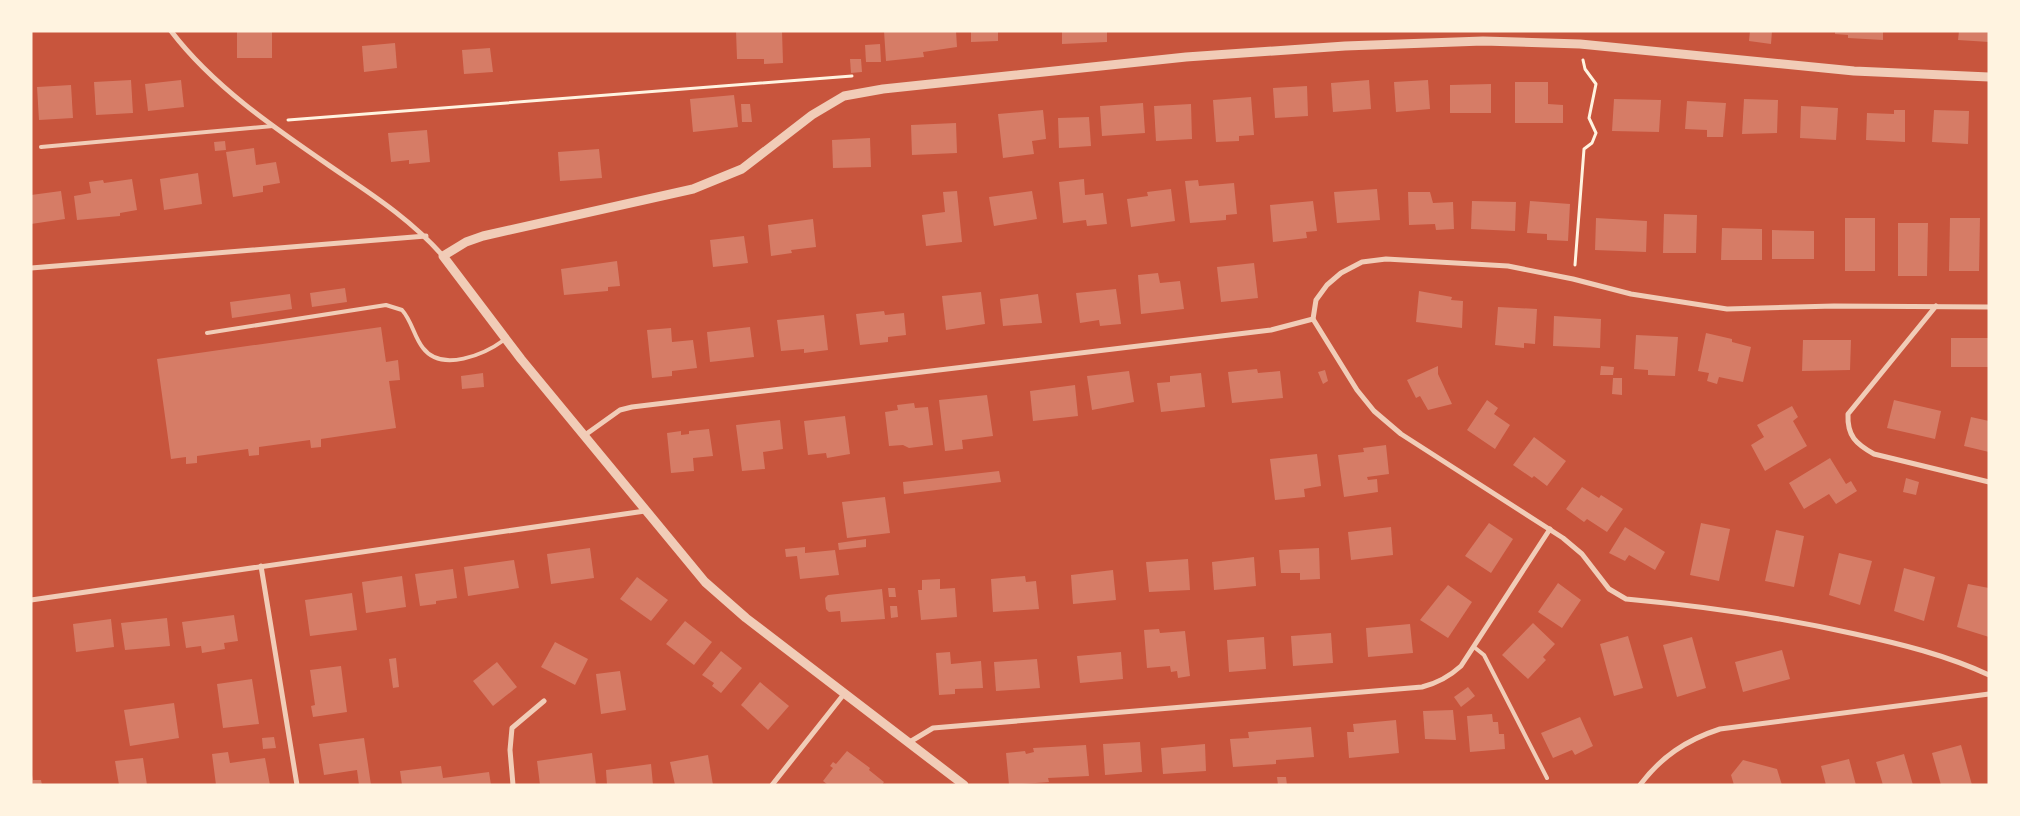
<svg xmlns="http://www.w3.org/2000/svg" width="2020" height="816" viewBox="0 0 2020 816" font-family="'IBM Plex Sans',sans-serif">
	<rect width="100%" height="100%" fill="#c8553d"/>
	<g fill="#d67c66">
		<rect x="237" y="31" width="35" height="27"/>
		<polygon points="736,31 782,31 783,63 764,64 764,59 737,59"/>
		<polygon points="884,31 956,31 957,47 923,52 924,57 886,61"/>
		<polygon points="971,31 998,31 998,41 971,42"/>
		<polygon points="1062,31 1107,31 1107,42 1062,44"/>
		<polygon points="1750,31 1772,31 1771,44 1749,41"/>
		<polygon points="1835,31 1883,31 1883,40 1848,38 1848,35 1835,34"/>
		<polygon points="1959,31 1989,31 1989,42 1958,40"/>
		<polygon points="395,43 397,68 364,72 362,46"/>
		<polygon points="880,44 881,62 866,62 865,45"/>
		<polygon points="490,48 493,72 464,74 462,50"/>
		<polygon points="850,59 861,59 862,72 851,73"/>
		<polygon points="131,80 133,113 96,115 94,82"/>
		<polygon points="181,80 184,107 148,111 145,84"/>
		<polygon points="1369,80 1371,109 1333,112 1331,83"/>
		<polygon points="1428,80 1430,109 1396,112 1394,82"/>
		<polygon points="1515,82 1548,82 1548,104 1563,105 1563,123 1515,123"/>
		<polygon points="1491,84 1491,113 1450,113 1450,85"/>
		<polygon points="71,85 73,118 39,120 37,87"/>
		<polygon points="1307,86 1308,116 1275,118 1273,88"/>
		<polygon points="734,95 738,127 693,132 690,99"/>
		<polygon points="1251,97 1254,135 1239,136 1239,141 1216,142 1213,100"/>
		<polygon points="1614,99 1661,100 1659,132 1612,131"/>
		<polygon points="1744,99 1778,100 1777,133 1742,134"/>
		<polygon points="1687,101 1726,103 1723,137 1707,137 1707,130 1685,129"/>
		<polygon points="1143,103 1145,133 1102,136 1100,106"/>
		<polygon points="741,104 750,104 752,122 742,122"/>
		<polygon points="1191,104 1192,139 1156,141 1154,106"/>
		<polygon points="1801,106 1838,108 1836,140 1800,138"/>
		<polygon points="1043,110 1046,139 1032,141 1034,154 1003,158 998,114"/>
		<polygon points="1894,110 1905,110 1905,142 1866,140 1867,113 1894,114"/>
		<polygon points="1934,110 1969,111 1968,144 1932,142"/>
		<polygon points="1089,117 1091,146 1059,148 1058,118"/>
		<polygon points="956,123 957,153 912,155 911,125"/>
		<polygon points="427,130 430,162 409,164 409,160 391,162 388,133"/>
		<polygon points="870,138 871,167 833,168 832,140"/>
		<polygon points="225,141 226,150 215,151 214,142"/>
		<polygon points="254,148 256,165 276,162 280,183 263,186 263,192 233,197 226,152"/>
		<polygon points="599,149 602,178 560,181 558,152"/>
		<polygon points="198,173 202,204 164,210 160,179"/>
		<polygon points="132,179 137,210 120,213 120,216 77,220 74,196 91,193 89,182 103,180 104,183"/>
		<polygon points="1084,179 1085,195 1103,193 1107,224 1087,226 1086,220 1063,223 1059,182"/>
		<polygon points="1198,180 1199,186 1234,183 1237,214 1226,215 1226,220 1190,223 1185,181"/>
		<polygon points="1171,189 1175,221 1131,227 1127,199 1148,196 1147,192"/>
		<polygon points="1377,189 1380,220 1337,223 1334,192"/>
		<polygon points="61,191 65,219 31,224 31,195"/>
		<polygon points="957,191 962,242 926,246 922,215 945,212 943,192"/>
		<polygon points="1032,191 1037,219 994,226 989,197"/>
		<polygon points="1408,192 1430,192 1433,203 1453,202 1454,229 1436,230 1435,224 1409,225"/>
		<polygon points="1313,201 1317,231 1306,232 1307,238 1273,242 1270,205"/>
		<polygon points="1472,201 1516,202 1515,231 1471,229"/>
		<polygon points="1530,201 1570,204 1568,241 1547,240 1547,234 1527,233"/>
		<polygon points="1664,214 1697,215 1696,253 1663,253"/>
		<polygon points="1596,218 1647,221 1646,252 1595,250"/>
		<rect x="1845" y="218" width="30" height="53"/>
		<polygon points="1950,218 1980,218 1979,271 1949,271"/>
		<polygon points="813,219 816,247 791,250 792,253 771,256 768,225"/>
		<polygon points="1898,223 1928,223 1927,276 1898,276"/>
		<polygon points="1722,228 1762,229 1762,260 1721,260"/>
		<polygon points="1772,230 1814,231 1814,259 1772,259"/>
		<polygon points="744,236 748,263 713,267 710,240"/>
		<polygon points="617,261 620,286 608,287 608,291 564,295 561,269"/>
		<polygon points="1254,263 1258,298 1221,302 1217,267"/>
		<polygon points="1158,273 1160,283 1180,281 1184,309 1141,314 1138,275"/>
		<polygon points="345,288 347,302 312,307 310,293"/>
		<polygon points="1116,289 1121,324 1100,326 1099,320 1080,323 1076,293"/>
		<polygon points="1419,291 1452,297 1451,300 1463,301 1462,328 1416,322"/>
		<polygon points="981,292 985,324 946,330 942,296"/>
		<polygon points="290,294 292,309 232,318 230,302"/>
		<polygon points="1038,294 1042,323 1003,326 1000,299"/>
		<polygon points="1498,307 1537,309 1535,344 1524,343 1524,348 1495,345"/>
		<polygon points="884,311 885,315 904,313 906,335 888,337 888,342 860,345 856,314"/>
		<polygon points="824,315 828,350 804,353 804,349 781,351 777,320"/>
		<polygon points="1554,316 1601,319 1600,348 1553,346"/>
		<polygon points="381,327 386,362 398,360 400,380 389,381 396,428 321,439 321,447 311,448 310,440 259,447 259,455 249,456 248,449 197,456 197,463 186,464 186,457 171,459 157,359"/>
		<polygon points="750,327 754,357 710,362 707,332"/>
		<polygon points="671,328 672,342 693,340 697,368 672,371 672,376 652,378 647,330"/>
		<polygon points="1706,333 1732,339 1732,342 1751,347 1743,382 1719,377 1717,384 1707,381 1709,373 1698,371"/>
		<polygon points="1636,335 1678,337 1675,376 1648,375 1648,370 1634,369"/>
		<rect x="1951" y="338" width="38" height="29"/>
		<polygon points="1803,340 1851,340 1850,370 1802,371"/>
		<polygon points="1438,366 1438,374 1452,404 1428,410 1420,396 1416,398 1407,380"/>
		<polygon points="1601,366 1614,367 1613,375 1600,375"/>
		<polygon points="1257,369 1258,373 1280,371 1283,398 1232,403 1228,372"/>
		<polygon points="1325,370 1328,381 1323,384 1318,372"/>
		<polygon points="1129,371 1134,402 1092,410 1087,376"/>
		<polygon points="483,373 484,387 462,389 461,376"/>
		<polygon points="1201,373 1205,407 1161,412 1157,383 1170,382 1170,376"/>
		<polygon points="1613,378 1622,378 1622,395 1612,394"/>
		<polygon points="1075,385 1078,416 1033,421 1030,391"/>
		<polygon points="987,395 993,436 962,440 963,449 945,451 939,400"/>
		<polygon points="1487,400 1498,408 1494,414 1510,425 1495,449 1467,430"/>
		<polygon points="1894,400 1941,411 1935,439 1887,428"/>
		<polygon points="914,403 915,408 928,407 933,445 909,448 903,445 889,446 885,412 898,410 897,405"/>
		<polygon points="1792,406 1798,417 1793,421 1807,446 1765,471 1751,445 1764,437 1757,425"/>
		<polygon points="845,416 850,454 827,458 826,453 808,455 804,421"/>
		<polygon points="1971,417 1989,421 1989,452 1964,446"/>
		<polygon points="780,420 783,449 763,452 765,469 742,471 736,425"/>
		<polygon points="709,429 713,456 693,458 694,471 671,473 667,433 681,431 681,435 689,434 689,431"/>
		<polygon points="1534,437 1566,461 1547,486 1534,476 1532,478 1513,465"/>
		<polygon points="1386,445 1389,474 1367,477 1368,480 1377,479 1378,492 1344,497 1338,455 1364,452 1363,448"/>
		<polygon points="1317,454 1321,486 1304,489 1305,497 1275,500 1270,459"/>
		<polygon points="1830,458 1846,484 1851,481 1857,491 1836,504 1829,494 1804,509 1789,483"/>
		<polygon points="999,471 1001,482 904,494 903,482"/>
		<polygon points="1906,478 1919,482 1916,495 1903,492"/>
		<polygon points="1582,487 1599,498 1601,495 1623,509 1607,532 1587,519 1584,522 1566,509"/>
		<polygon points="885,497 890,533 847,538 842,502"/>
		<polygon points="1489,523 1513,539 1491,573 1465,556"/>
		<polygon points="1701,523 1730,529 1719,581 1690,575"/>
		<polygon points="1391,527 1393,555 1351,560 1348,532"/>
		<polygon points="1625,527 1665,552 1655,570 1629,555 1625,561 1609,553"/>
		<polygon points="1776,530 1804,536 1794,587 1765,581"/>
		<polygon points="866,539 866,547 839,550 838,543"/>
		<polygon points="805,547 805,553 835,550 839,575 800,579 797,556 786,557 785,549"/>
		<polygon points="590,548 594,578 551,584 547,554"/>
		<polygon points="1319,548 1320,579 1300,580 1300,573 1281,573 1279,550"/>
		<polygon points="1839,553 1872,561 1860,605 1829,595"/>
		<polygon points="1254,557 1256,586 1214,590 1212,562"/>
		<polygon points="1188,559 1190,590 1149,592 1146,562"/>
		<polygon points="514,560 519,588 468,596 464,567"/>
		<polygon points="1904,568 1935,577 1924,621 1894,611"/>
		<polygon points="453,569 457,598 436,601 436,604 420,606 415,574"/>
		<polygon points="1113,570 1116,600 1073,604 1071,575"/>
		<polygon points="402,576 406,607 366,613 362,582"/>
		<polygon points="1025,576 1026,582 1036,581 1039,609 993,612 991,579"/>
		<polygon points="637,577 668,600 651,621 620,599"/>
		<polygon points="940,579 940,589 955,588 957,617 921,620 918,590 922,590 922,580"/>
		<polygon points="1558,583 1581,600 1562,628 1538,612"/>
		<polygon points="1968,584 1989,588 1989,637 1957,627"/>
		<polygon points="1448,585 1472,602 1448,638 1420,620"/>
		<polygon points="888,588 895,588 896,597 889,597"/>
		<polygon points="882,589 885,619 841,622 840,611 829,612 826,609 825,598 828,595"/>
		<polygon points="352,593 357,630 310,636 305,600"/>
		<polygon points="890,606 897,606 898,617 891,618"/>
		<polygon points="234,615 238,641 224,643 225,649 202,653 201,646 186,648 182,622"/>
		<polygon points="167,618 170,646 125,650 121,623"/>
		<polygon points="111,619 114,647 76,652 73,624"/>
		<polygon points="685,621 712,642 694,665 666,644"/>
		<polygon points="1533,623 1555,644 1543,657 1546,660 1528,679 1502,655"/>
		<polygon points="1410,624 1413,653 1368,657 1366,628"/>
		<polygon points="1159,629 1160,633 1185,631 1190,676 1178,678 1177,671 1171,672 1170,666 1147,668 1144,630"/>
		<polygon points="1331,633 1333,663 1293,666 1291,636"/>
		<polygon points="1628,636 1643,688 1614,696 1600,644"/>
		<polygon points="1264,637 1266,669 1229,672 1227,640"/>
		<polygon points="1692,637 1706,688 1677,697 1663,645"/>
		<polygon points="555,642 588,659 575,685 541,667"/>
		<polygon points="1782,650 1790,679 1743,692 1735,662"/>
		<polygon points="721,651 742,668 721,693 712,686 714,683 702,675"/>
		<polygon points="950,652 951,664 981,661 983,688 955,689 955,694 939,695 936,653"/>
		<polygon points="1121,652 1123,679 1080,683 1077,656"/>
		<polygon points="396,658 399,687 393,688 389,659"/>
		<polygon points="1037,659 1040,688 996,691 994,662"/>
		<polygon points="497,662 517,687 493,706 473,681"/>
		<polygon points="341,666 347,712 313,717 311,706 315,705 310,670"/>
		<polygon points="620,671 626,710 601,714 596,674"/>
		<polygon points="252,679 259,724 223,728 217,684"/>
		<polygon points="760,682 789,706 768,730 741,705"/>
		<polygon points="1468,687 1475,696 1461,707 1454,697"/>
		<polygon points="174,703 179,738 130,746 124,710"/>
		<polygon points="1453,710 1456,740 1425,739 1423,711"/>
		<polygon points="1492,714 1493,722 1498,722 1499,734 1504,734 1505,749 1470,752 1467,716"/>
		<polygon points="1580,717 1593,746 1575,755 1572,750 1553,758 1541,733"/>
		<polygon points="1396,720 1399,753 1349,758 1347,732 1354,732 1353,724"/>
		<polygon points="1311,727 1314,757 1276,760 1276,764 1233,767 1230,739 1249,738 1248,732"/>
		<polygon points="274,737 276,748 263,749 262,738"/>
		<polygon points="364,738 371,785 359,785 357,770 324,775 319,744"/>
		<polygon points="1140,742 1142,772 1105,775 1103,744"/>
		<polygon points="1205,744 1206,771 1163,774 1161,748"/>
		<polygon points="1086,745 1089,776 1048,778 1049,782 1009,785 1006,753 1025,751 1026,754 1034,752 1033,748"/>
		<polygon points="1961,745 1972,785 1941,785 1932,753"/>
		<polygon points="847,751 870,768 869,770 884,782 882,785 828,785 823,781 833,768 830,766 833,762 836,764"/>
		<polygon points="228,752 230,763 265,758 270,785 216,785 212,754"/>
		<polygon points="592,753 596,785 540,785 537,761"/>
		<polygon points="1904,754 1913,785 1883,785 1876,762"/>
		<polygon points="708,755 713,785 675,785 670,762"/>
		<polygon points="143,758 147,785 119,785 115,761"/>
		<polygon points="1849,759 1856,785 1826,785 1821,766"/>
		<polygon points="1743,760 1777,769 1782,785 1734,785 1731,775"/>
		<polygon points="651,764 653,785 607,785 606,770"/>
		<polygon points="441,766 443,778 489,772 491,785 402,785 400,771"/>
		<polygon points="31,770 33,780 41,780 42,785 31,785"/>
		<polygon points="1277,777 1286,777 1287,785 1278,785"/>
	</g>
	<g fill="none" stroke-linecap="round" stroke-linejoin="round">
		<g stroke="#fff3e0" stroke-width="3">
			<polyline points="288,120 852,76"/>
			<polyline points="1575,265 1584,149 1592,143 1596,133 1589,118 1596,84 1585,69 1583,60"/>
		</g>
		<g stroke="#f1ccb7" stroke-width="4">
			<polyline points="41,147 273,126"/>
			<path d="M 207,333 L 386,305 L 402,310 C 412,321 414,337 423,348 C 442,373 485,354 504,340"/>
			<polyline points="1474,647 1484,655 1547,778"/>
		</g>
		<g stroke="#f1ccb7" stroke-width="5">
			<path d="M 171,31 C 216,90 282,133 343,175 C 379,199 414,223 443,256"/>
			<polyline points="31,268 426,236"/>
			<path d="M 1936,306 L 1848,414 C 1847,436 1856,444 1874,454 L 1989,482"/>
			<path d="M 1313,319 L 1357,390 L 1374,411 L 1401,434 L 1563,538 L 1582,554 L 1609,589 L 1626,599 C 1703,606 1779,617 1855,634 C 1901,644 1946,655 1989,675"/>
			<polyline points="585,435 620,410 632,407 1271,330 1313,319 1316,300 1327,285 1341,273 1362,262 1386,259 1508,266 1573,279 1631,294 1727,309 1834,306 1989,307"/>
			<polyline points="261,566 297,785"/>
			<polyline points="31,600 645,511"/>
			<path d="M 908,743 L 933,728 L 1422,687 C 1438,683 1449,677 1461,666 L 1550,529"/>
			<polyline points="513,785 510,750 512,728 544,701"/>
			<polyline points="772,785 844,694"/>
			<path d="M 1640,785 C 1661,757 1686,740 1720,729 L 1989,694"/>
		</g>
		<polyline stroke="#f1ccb7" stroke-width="9" points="964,785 746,618 705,582 521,359 443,256 466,242 483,236 693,189 742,169 812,115 844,96 883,89 1186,57 1345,46 1483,41 1580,44 1854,71 1989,77"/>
	</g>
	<rect width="2020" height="816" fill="none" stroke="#fff3e0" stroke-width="65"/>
</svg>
